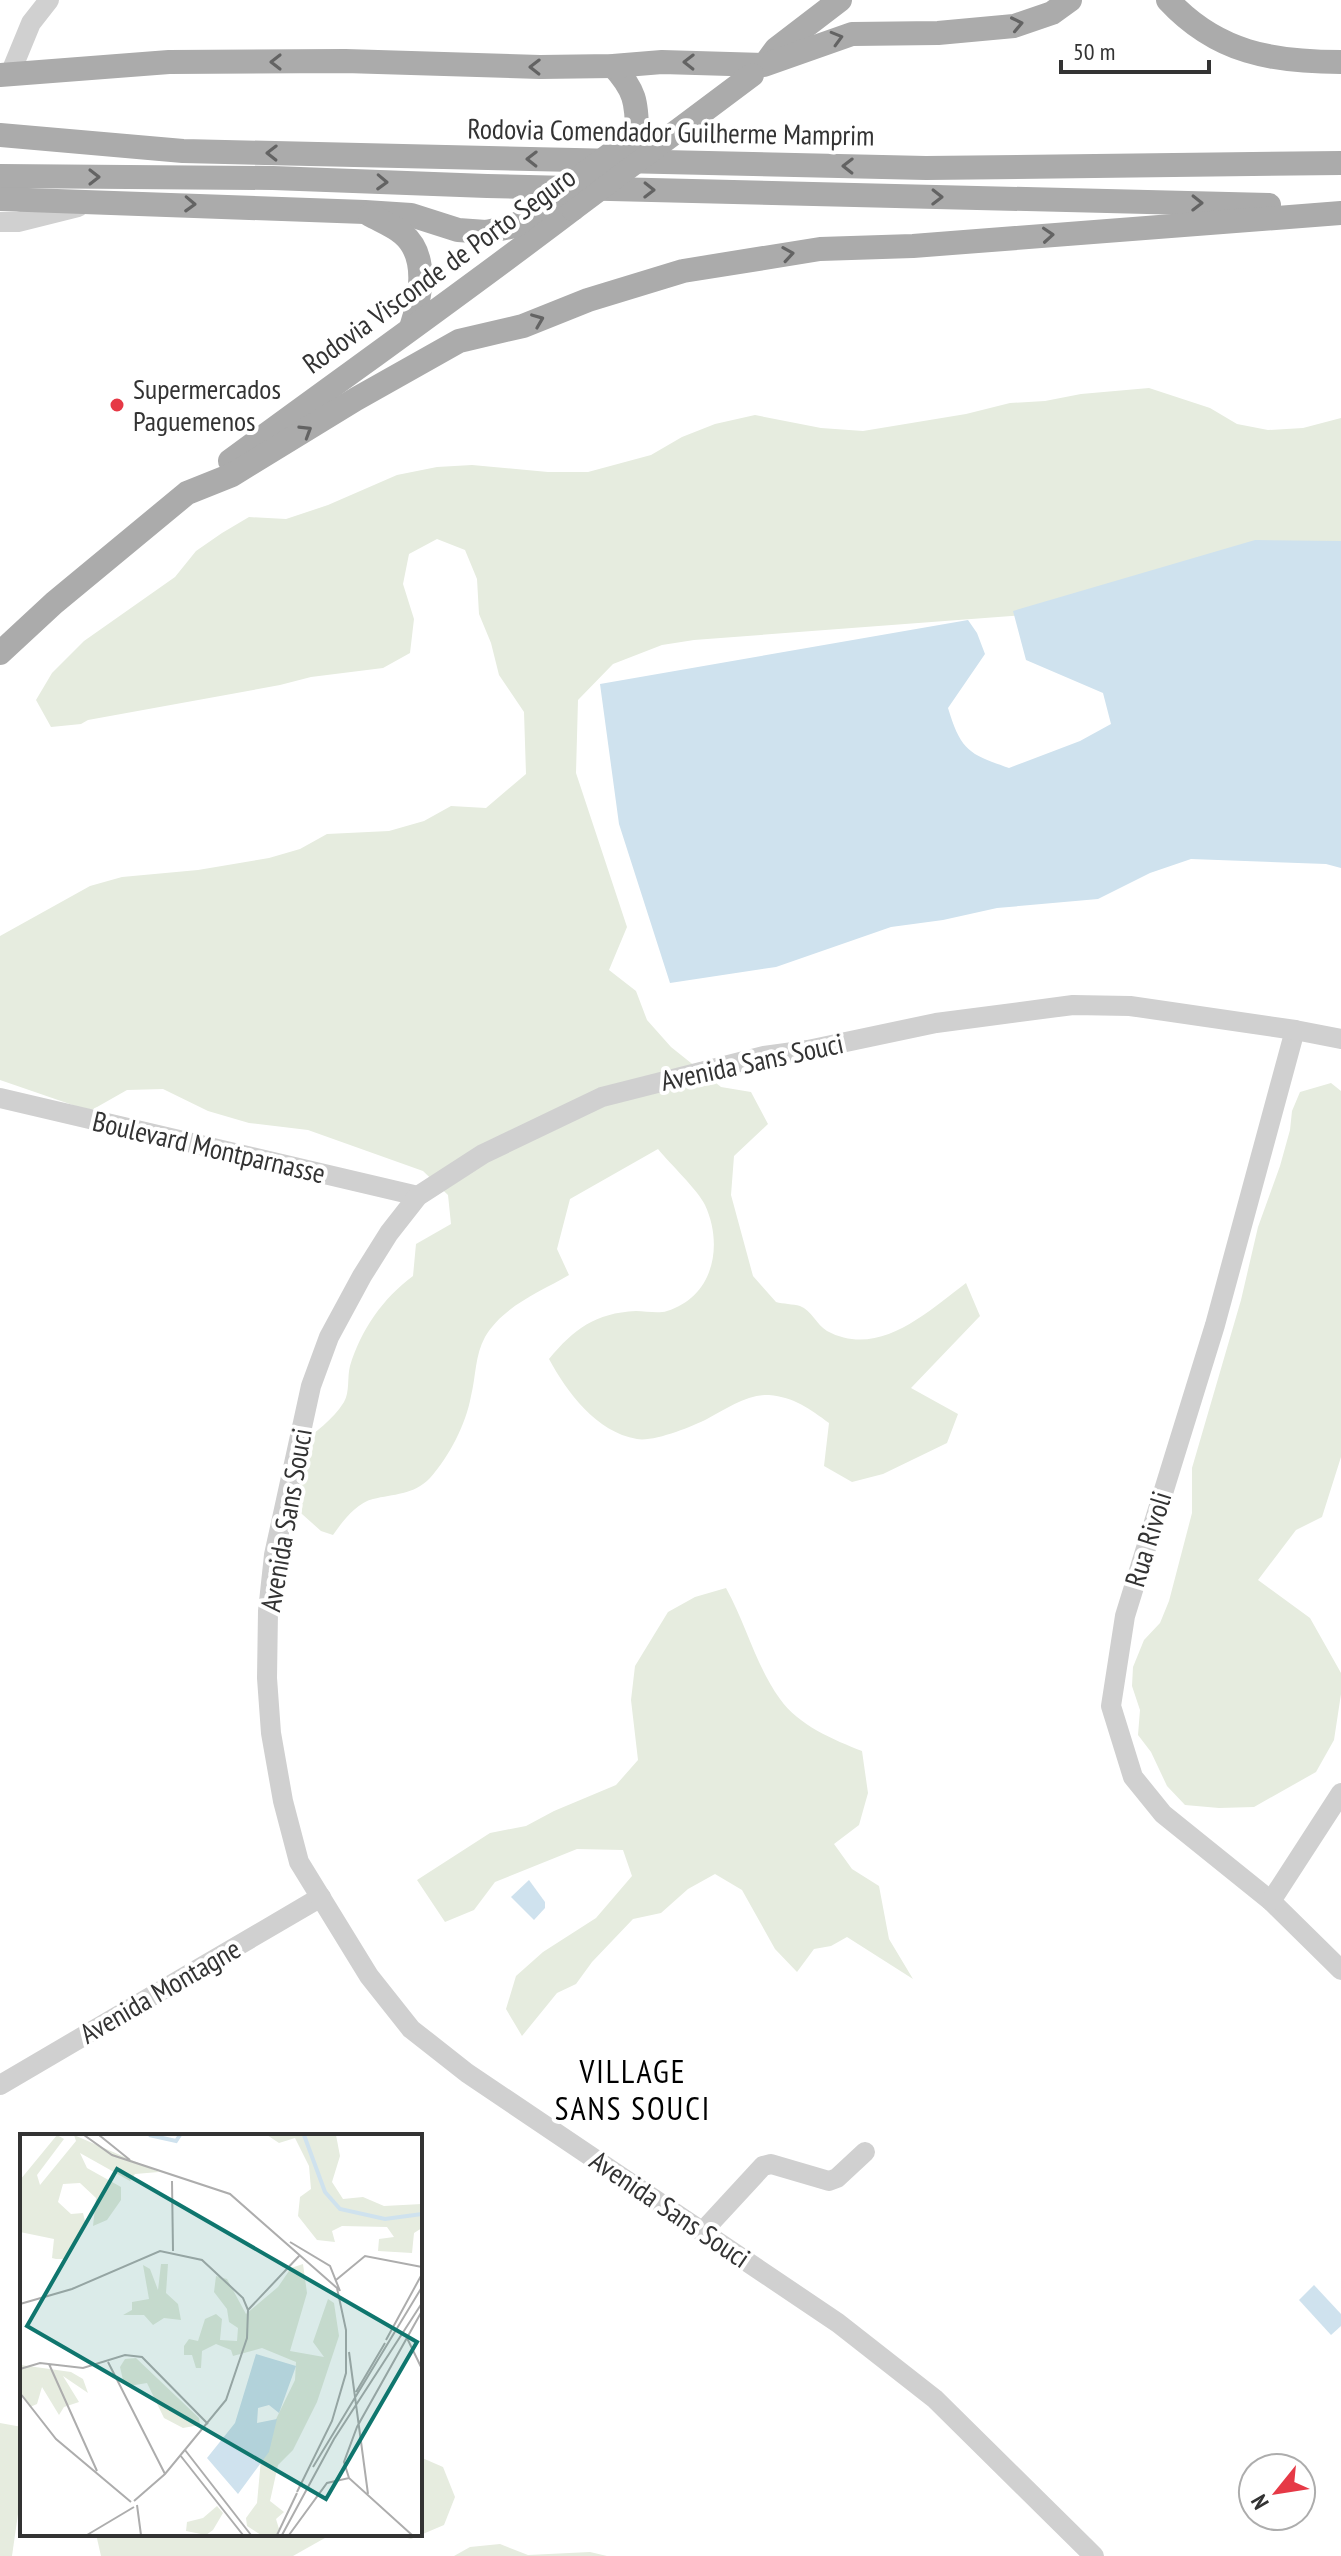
<svg xmlns="http://www.w3.org/2000/svg" width="1341" height="2556" viewBox="0 0 1341 2556" font-family="'PT Sans Narrow',sans-serif">
	<rect width="100%" height="100%" fill="#fff"/>
	<g fill="#e6ecdf">
		<path d="M 1149,388 L 1210,408 L 1237,424 L 1268,430 L 1303,428 L 1341,418 L 1341,567 L 1249,598 L 694,640 L 662,645 L 613,664 L 578,700 L 576,773 L 627,927 L 609,970 L 636,991 L 647,1020 L 671,1047 L 721,1087 L 751,1092 L 768,1124 L 734,1156 L 731,1195 L 753,1276 L 776,1302 C 783,1304 793,1304 800,1306 C 811,1310 817,1325 827,1331 C 879,1359 927,1312 966,1283 L 980,1316 L 911,1388 L 958,1414 L 947,1443 L 883,1474 L 852,1482 L 824,1466 L 829,1423 C 810,1409 794,1397 769,1395 C 747,1394 726,1409 707,1419 C 691,1427 654,1442 637,1439 C 596,1432 567,1392 549,1359 C 574,1329 595,1313 636,1311 C 646,1311 658,1314 667,1311 C 713,1297 724,1246 705,1205 C 698,1190 670,1164 658,1149 L 570,1199 L 557,1249 L 569,1275 C 540,1292 503,1306 485,1337 C 475,1355 476,1376 471,1396 C 466,1424 449,1457 430,1478 C 414,1495 393,1494 373,1499 C 356,1503 342,1522 333,1535 L 321,1531 L 293,1506 L 299,1445 C 315,1432 333,1420 344,1402 C 350,1392 347,1377 350,1366 C 361,1330 383,1298 413,1276 L 416,1244 L 451,1224 L 448,1195 L 423,1171 L 308,1130 L 249,1123 L 208,1111 L 163,1089 L 127,1090 L 90,1111 L 0,1080 L 0,936 L 90,886 L 122,877 L 198,870 L 269,858 L 300,849 L 327,834 L 389,831 L 424,821 L 451,806 L 486,808 L 526,774 L 524,712 L 499,675 L 491,643 L 479,614 L 477,579 L 465,550 L 437,539 L 409,554 L 403,584 L 414,619 L 410,653 L 383,668 L 311,677 L 280,685 L 88,720 L 81,724 L 51,727 L 36,700 L 52,673 L 84,641 L 175,577 L 196,551 L 222,533 L 249,517 L 286,519 L 328,505 L 397,475 L 437,467 L 472,465 L 548,472 L 588,472 L 651,455 L 682,437 L 715,424 L 755,415 L 821,428 L 863,431 L 966,414 L 1010,403 L 1045,401 L 1081,394 Z"/>
		<polygon points="1331,1083 1341,1091 1341,1457 1322,1517 1296,1530 1258,1580 1310,1618 1341,1673 1341,1694 1334,1740 1316,1772 1254,1807 1219,1808 1185,1805 1167,1786 1151,1752 1138,1735 1140,1710 1132,1686 1133,1667 1144,1640 1160,1623 1169,1601 1192,1513 1192,1468 1241,1300 1258,1227 1280,1166 1290,1130 1292,1111 1300,1092"/>
		<path d="M 726,1588 C 746,1624 756,1666 780,1699 C 798,1725 834,1740 862,1751 L 868,1793 L 859,1825 L 834,1844 L 852,1869 L 879,1886 L 889,1939 L 913,1979 L 847,1937 L 831,1946 L 814,1949 L 797,1972 L 775,1949 L 742,1890 L 715,1874 L 688,1889 L 661,1913 L 633,1919 L 592,1962 L 576,1984 L 557,1993 L 522,2036 L 506,2009 L 516,1976 L 543,1952 L 596,1918 L 632,1876 L 623,1850 L 577,1849 L 495,1882 L 474,1910 L 445,1922 L 417,1880 L 490,1833 L 526,1826 L 554,1811 L 616,1785 L 638,1760 L 631,1700 L 635,1666 L 668,1612 L 695,1597 Z"/>
		<polygon points="0,2423 22,2427 22,2486 12,2556 0,2556"/>
		<polygon points="420,2457 443,2467 455,2497 444,2525 411,2539 393,2534 420,2534"/>
		<polygon points="96,2534 332,2534 293,2556 101,2556"/>
		<polygon points="500,2544 528,2555 590,2552 607,2556 454,2556 470,2547"/>
	</g>
	<g fill="#cfe2ee">
		<path d="M 1255,540 L 1341,541 L 1341,868 L 1326,864 L 1191,859 L 1150,873 L 1098,899 L 997,908 L 943,920 L 891,927 L 776,967 L 670,983 L 619,824 L 600,684 L 968,620 L 977,633 L 985,654 L 948,708 C 961,751 969,754 1009,768 L 1080,741 L 1111,724 L 1103,693 L 1026,660 L 1013,611 Z"/>
		<polygon points="529,1880 545,1902 545,1908 534,1920 511,1897"/>
		<polygon points="1314,2285 1341,2314 1341,2326 1331,2335 1299,2300"/>
	</g>
	<g fill="none" stroke-linecap="round" stroke-linejoin="round">
		<g stroke="#d0d0d0" stroke-width="20">
			<polyline points="10,74 31,23 49,0"/>
			<polyline points="0,222 18,222 78,207"/>
			<polyline points="1295,1030 1215,1325 1125,1616 1111,1706 1133,1777 1163,1814 1271,1901 1341,1970"/>
			<polyline points="0,1098 418,1196"/>
			<polyline points="1271,1901 1341,1793"/>
			<polyline points="0,2085 321,1897"/>
			<polyline points="703,2231 763,2166 771,2164 829,2181 837,2178 865,2152"/>
			<polyline points="1094,2556 935,2399 838,2323 467,2073 411,2029 369,1976 299,1862 283,1801 271,1733 267,1678 268,1611 274,1555 311,1386 329,1337 362,1276 389,1233 418,1196 483,1154 602,1097 764,1056 808,1050 936,1023 1073,1005 1130,1006 1295,1030 1341,1039"/>
		</g>
		<g stroke="#ababab" stroke-width="24">
			<path d="M 1168,0 C 1217,53 1273,62 1341,62"/>
			<polyline points="768,60 776,49 840,0"/>
			<path d="M 613,66 C 635,90 637,102 637,134"/>
			<polyline points="0,75 169,62 345,61 540,67 613,66 662,62 764,65 852,34 938,33 1014,26 1052,13 1070,0"/>
			<polyline points="0,135 183,151 926,168 1341,163"/>
			<polyline points="0,176 273,178 487,186 1269,205"/>
			<polyline points="0,199 365,212 411,215 458,230 486,232 515,226"/>
			<path d="M 370,215 C 381,221 394,226 403,234 C 430,257 420,300 411,328"/>
			<path d="M 230,461 C 344,377 460,295 573,209"/>
			<polyline points="0,653 54,603 187,493 232,475 356,399 459,341 523,326 588,300 683,271 820,249 913,246 1341,213"/>
		</g>
		<g stroke="#ababab" stroke-width="24">
			<polyline points="573,209 752,75"/>
			<polyline points="515,226 637,134"/>
		</g>
	</g>
	<defs><path id="oneway-chevron" d="M-2-3.5L2.5 0L-2 3.5" fill="none" stroke-width="1.6" stroke-linecap="round" stroke-linejoin="round" transform="scale(2)"/></defs>
	<g stroke="#636363">
		<use href="#oneway-chevron" transform="translate(1017 24) rotate(-12)"/>
		<use href="#oneway-chevron" transform="translate(837 38) rotate(-16)"/>
		<use href="#oneway-chevron" transform="translate(276 62) rotate(180)"/>
		<use href="#oneway-chevron" transform="translate(689 62) rotate(-179)"/>
		<use href="#oneway-chevron" transform="translate(535 67) rotate(-179)"/>
		<use href="#oneway-chevron" transform="translate(272 153) rotate(-179)"/>
		<use href="#oneway-chevron" transform="translate(532 159) rotate(-179)"/>
		<use href="#oneway-chevron" transform="translate(848 166) rotate(-179)"/>
		<use href="#oneway-chevron" transform="translate(94 177)"/>
		<use href="#oneway-chevron" transform="translate(382 182) rotate(2)"/>
		<use href="#oneway-chevron" transform="translate(649 190) rotate(1)"/>
		<use href="#oneway-chevron" transform="translate(937 197) rotate(1)"/>
		<use href="#oneway-chevron" transform="translate(1197 203) rotate(1)"/>
		<use href="#oneway-chevron" transform="translate(190 204) rotate(2)"/>
		<use href="#oneway-chevron" transform="translate(1048 235) rotate(-4)"/>
		<use href="#oneway-chevron" transform="translate(788 254) rotate(-9)"/>
		<use href="#oneway-chevron" transform="translate(538 320) rotate(-22)"/>
		<use href="#oneway-chevron" transform="translate(306 431) rotate(-32)"/>
	</g>
	<circle fill="#e63946" stroke="#fff" stroke-width="3" cx="117" cy="405" r="8"/>
	<g text-anchor="middle" stroke-width="8" stroke-linejoin="round" paint-order="stroke">
		<g font-size="28" fill="#333" stroke="#fff">
			<text transform="translate(671 132) rotate(1)" y="10">Rodovia Comendador Guilherme Mamprim</text>
			<text transform="translate(439 270) rotate(-36)" y="10">Rodovia Visconde de Porto Seguro</text>
			<text transform="translate(752 1062) rotate(-12)" y="10">Avenida Sans Souci</text>
			<text transform="translate(209 1147) rotate(13)" y="10">Boulevard Montparnasse</text>
			<text transform="translate(286 1520) rotate(-80)" y="10">Avenida Sans Souci</text>
			<text transform="translate(1148 1539) rotate(-73)" y="10">Rua Rivoli</text>
			<text transform="translate(160 1991) rotate(-30)" y="10">Avenida Montagne</text>
			<text transform="translate(670 2209) rotate(34)" y="10">Avenida Sans Souci</text>
		</g>
		<g font-size="28" fill="#333" stroke="#fff" text-anchor="start">
			<text x="133" y="399">Supermercados<tspan x="133" dy="32">Paguemenos</tspan></text>
		</g>
		<g font-size="32" letter-spacing="2" fill="#000" stroke="#fff">
			<text x="633" y="2083">VILLAGE<tspan x="633" dy="37">SANS SOUCI</tspan></text>
		</g>
	</g>
	<g transform="translate(20 2134)">
		<rect width="402" height="402" fill="#fff"/>
		<path d="M 37,1 L 44,5 L 17,41 L 20,51 L 56,7 L 54,1 L 139,38 L 115,40 L 110,47 L 60,19 L 67,34 L 101,53 L 101,66 L 87,86 L 73,92 L 76,64 L 60,49 L 43,50 L 38,68 L 51,80 L 63,79 L 66,91 L 45,125 L 36,125 L 32,124 L 34,105 L 0,98 L 0,46 ZM 247,1 L 316,1 L 320,22 L 312,48 L 323,65 L 343,63 L 364,72 L 402,70 L 402,94 L 394,99 L 392,119 L 358,117 L 359,105 L 374,103 L 367,93 L 322,92 L 312,97 L 315,108 L 297,106 L 278,82 L 280,63 L 291,55 L 289,32 L 275,4 L 259,9 ZM 141,130 L 148,130 L 146,159 L 158,170 L 161,186 L 144,184 L 133,191 L 124,181 L 103,181 L 112,176 L 112,168 L 129,165 L 123,131 L 130,135 L 138,156 ZM 283,130 L 287,159 L 270,217 L 304,223 L 293,208 L 308,165 L 314,169 L 319,202 L 297,268 L 273,316 L 258,331 L 250,367 L 264,378 L 256,385 L 259,395 L 256,401 L 241,401 L 227,392 L 226,384 L 237,369 L 242,314 L 275,246 L 276,228 L 242,214 L 213,222 L 211,216 L 196,210 L 182,217 L 181,234 L 176,234 L 172,221 L 164,221 L 164,212 L 169,205 L 178,207 L 185,185 L 196,180 L 202,185 L 200,206 L 217,207 L 218,194 L 209,188 L 207,175 L 194,158 L 196,142 L 207,145 L 226,180 L 258,153 L 271,134 ZM 116,224 L 179,284 L 180,291 L 163,294 L 144,284 L 127,249 L 109,252 L 103,246 L 100,233 L 105,225 ZM 1,231 L 51,238 L 63,245 L 68,259 L 43,242 L 59,268 L 44,273 L 39,281 L 22,253 L 17,270 L 10,273 L 0,257 ZM 197,372 L 203,379 L 193,396 L 186,401 L 166,397 L 167,388 L 183,384 Z" fill="#e6ecdf"/>
		<path d="M 236,220 L 276,232 L 259,279 L 249,271 L 238,274 L 237,289 L 257,285 L 249,318 L 218,360 L 187,324 L 215,289 Z" fill="#cfe2ee"/>
		<path fill="none" stroke="#cfe2ee" stroke-width="4" d="M 129,1 L 156,7 L 160,1M 284,1 L 305,58 L 320,75 L 365,85 L 402,80"/>
		<path fill="none" stroke="#adadad" stroke-width="2" d="M 64,1 L 92,21 L 210,60 L 317,154 L 326,196 L 326,239 L 312,287 L 277,358M 79,1 L 110,26M 152,47 L 153,117M 270,108 L 310,132 L 320,157M 316,146 L 345,122 L 402,133M 0,170 L 52,155 L 140,117 L 182,126 L 223,164 L 228,176 L 227,204 L 206,266 L 145,340 L 114,367M 228,176 L 280,121M 387,204 L 402,235M 366,206 L 402,140M 329,218 L 348,360M 88,228 L 145,340M 29,230 L 77,337M 0,235 L 20,229 L 63,234 L 105,221 L 122,223 L 188,290M 336,258 L 365,209M 0,259 L 36,305 L 111,368M 165,316 L 231,401M 160,321 L 223,401M 293,333 L 402,153M 329,344 L 324,328 L 337,293 L 402,177M 117,371 L 121,401M 67,401 L 114,373M 257,401 L 277,359M 262,401 L 314,305 L 402,169M 269,401 L 307,349 L 329,344 L 392,401"/>
		<path fill="#0f766e" fill-opacity="0.15" stroke="#0f766e" stroke-width="4" d="M 97,35 L 397,208 L 306,365 L 7,192 Z"/>
		<rect width="402" height="402" fill="none" stroke="#333" stroke-width="4"/>
	</g>
	<g transform="translate(1277 2492) rotate(240)"><circle r="38" fill="#ffffff" stroke="#adadad" stroke-width="2"/>
	<path d="M0-6L14 30L0 20L-14 30Z" fill="#e63946"/>
	<text y="-12" font-size="22" font-weight="bold" text-anchor="middle" fill="#333333">N</text>
	</g>
	<path d="M1061 60v12h148v-12" fill="none" stroke="#333333" stroke-width="4"/>
	<text x="1073" y="60" font-size="24" fill="#333333" stroke="#ffffff" stroke-width="6" paint-order="stroke">50 m</text>
</svg>
